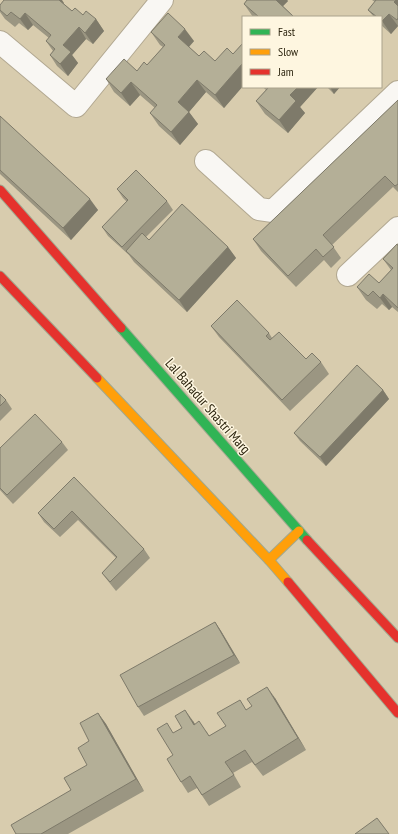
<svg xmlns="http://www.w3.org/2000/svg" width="398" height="834" viewBox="0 0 398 834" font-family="'PT Sans Narrow',sans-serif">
	<rect width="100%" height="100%" fill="#d8ccae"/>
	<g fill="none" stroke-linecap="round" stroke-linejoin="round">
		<g stroke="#b2a891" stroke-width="24">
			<g id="street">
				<polyline points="0,42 76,106 162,0"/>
				<polyline points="206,161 259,209 273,211 398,92"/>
				<polyline points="348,275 398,228"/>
			</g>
		</g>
		<g stroke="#a0a88f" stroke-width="11">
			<polyline id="fast" points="121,328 307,540"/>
		</g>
		<g stroke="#a0a88f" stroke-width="11">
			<g id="slow">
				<polyline points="97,378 269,560 288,582"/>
				<polyline points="269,560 299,531"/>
			</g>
		</g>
		<g stroke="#a0a88f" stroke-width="11">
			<g id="jam">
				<polyline points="0,190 121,328"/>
				<polyline points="0,276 97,378"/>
				<polyline points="307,540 398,638"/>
				<polyline points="288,582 398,713"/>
			</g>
		</g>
		<use href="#street" stroke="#f9f7f3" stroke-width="22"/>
		<use href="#fast" stroke="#30b455" stroke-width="9"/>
		<use href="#slow" stroke="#ff9f0a" stroke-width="9"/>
		<use href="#jam" stroke="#e5322d" stroke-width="9"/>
	</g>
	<g fill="#9b9682">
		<polygon points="247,0 287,0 288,1 283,6 294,17 253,17 244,4"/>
		<polygon points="372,0 398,0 398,26 391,34 381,25 381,17 374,17 368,10 375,2"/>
		<polygon points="64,3 64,4 72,11 96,19 104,31 93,44 86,39 72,55 78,63 68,76 57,66 50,55 53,51 46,41 49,38 33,25 28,30 19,23 15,27 5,19 0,12 0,5"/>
		<polygon points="151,32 194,41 189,47 199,56 215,61 233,54 243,43 243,86 224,108 206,92 189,112 198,124 180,145 159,126 150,113 155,108 140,95 130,106 114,92 106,79 137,71 147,65 163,47 160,45"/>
		<polygon points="263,87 318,87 300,107 305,113 288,133 265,114 256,101 266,90"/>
		<polygon points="327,87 340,87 334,94"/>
		<polygon points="398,100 398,192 393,187 332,245 341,258 331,268 324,260 296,287 261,251 253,239"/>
		<polygon points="0,116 98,210 71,240 0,174"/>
		<polygon points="117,189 167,201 173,210 146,237 149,240 228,247 236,258 187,312 134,262 129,255 108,236 102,227 127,202 123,198"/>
		<polygon points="398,246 398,312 392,307 389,310 382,304 377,309 366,300 357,287 379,283 391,270 383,259"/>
		<polygon points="211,326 269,333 272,338 306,359 321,362 329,374 290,411 219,337"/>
		<polygon points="383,390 389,399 326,466 300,441 294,433"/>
		<polygon points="0,394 6,400 12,409 0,421"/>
		<polygon points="62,442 68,450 13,504 0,490 0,448"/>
		<polygon points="74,477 144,549 150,558 116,591 108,581 102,573 116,558 78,520 60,537 44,522 38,513"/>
		<polygon points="215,622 221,631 240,663 144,716 138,707"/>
		<polygon points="275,698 306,750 263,776 252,762 233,773 241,787 209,806 197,788 188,793 181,782 173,755 174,733 193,721 195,724 207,732 209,736 226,726 247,710"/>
		<polygon points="98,713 106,724 144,791 68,834 16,834 71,790 87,765 89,741"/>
	</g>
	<g fill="#7e7a6a">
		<polygon points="56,0 62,0 64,3 61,7"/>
		<polygon points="274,0 287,0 288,1 280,9"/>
		<polygon points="396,0 398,0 398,8 394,2"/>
		<polygon points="25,13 33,25 28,30 20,19"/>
		<polygon points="389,14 398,26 391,34 382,21"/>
		<polygon points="96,19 104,31 93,44 85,33"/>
		<polygon points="79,27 86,39 72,55 78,63 68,76 60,64 63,45"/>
		<polygon points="185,29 194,41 186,50 178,37"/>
		<polygon points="242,64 243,65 243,86 224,108 215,95"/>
		<polygon points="197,80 206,92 189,112 198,124 180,145 171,132 178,102"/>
		<polygon points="131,82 140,95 130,106 121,93"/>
		<polygon points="298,87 318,87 300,107 305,113 288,133 279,120 290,95"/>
		<polygon points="330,87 340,87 334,94"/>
		<polygon points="90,199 98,210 71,240 63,228"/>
		<polygon points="228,247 236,258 187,312 179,300"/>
		<polygon points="383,294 392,307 389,310 380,298"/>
		<polygon points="383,390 389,399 326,466 320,457"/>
		<polygon points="215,622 221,631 240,663 234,655"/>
		<polygon points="267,687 275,698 306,750 298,738"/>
		<polygon points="185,710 193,721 202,736 194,725"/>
		<polygon points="98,713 106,724 144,791 136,779"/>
	</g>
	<g fill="#b4af97" stroke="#7e7a6a">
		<polygon points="4,0 59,0 72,11 75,8 83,15 86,11 96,19 85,33 79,27 63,45 71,52 60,64 50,55 55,49 46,41 51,35 25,13 20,19 11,12 7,16 0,10 0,5"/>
		<polygon points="247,0 276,0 294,17 259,17 244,4"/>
		<polygon points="376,0 396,0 394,2 398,6 398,18 397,20 389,14 382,21 381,20 381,17 377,17 368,10"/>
		<polygon points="168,13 185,29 178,37 199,56 204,51 215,61 227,48 233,54 243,43 243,64 242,64 215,95 197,80 178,102 189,112 171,132 150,113 157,105 131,82 121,93 106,79 124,59 137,71 144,62 147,65 165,45 151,32"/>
		<polygon points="269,87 298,87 290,95 296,101 279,120 256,101"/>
		<polygon points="398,100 398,184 395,186 385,176 323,235 334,247 323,257 316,249 288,276 253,239"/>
		<polygon points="0,116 90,199 63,228 0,170"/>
		<polygon points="136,170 167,201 122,247 102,227 128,200 117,189"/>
		<polygon points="182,204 228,247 179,300 126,251 142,233 149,240"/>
		<polygon points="397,244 398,246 398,308 383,294 380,298 373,291 368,296 357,287 369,274 379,283 393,268 383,259"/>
		<polygon points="237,300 269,333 266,336 270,340 279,332 306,359 312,353 321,362 282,400 211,326"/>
		<polygon points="357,365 383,390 320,457 294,433"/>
		<polygon points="0,394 6,400 0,406"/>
		<polygon points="35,414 62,442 7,495 0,488 0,448"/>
		<polygon points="74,477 144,549 110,582 102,573 117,557 72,511 54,529 38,513"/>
		<polygon points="215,622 234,655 138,707 120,675"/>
		<polygon points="267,687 298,738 255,765 245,750 225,762 234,775 202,795 190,776 181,782 167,759 173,755 157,729 167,723 173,733 182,728 175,716 185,710 194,725 199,721 209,736 226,726 217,713 240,700 246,710 252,706 247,699"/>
		<polygon points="98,713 136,779 41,834 16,834 11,825 71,790 64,778 87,765 78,748 89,741 80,723"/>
		<polygon points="377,818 389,834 355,834"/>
	</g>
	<g text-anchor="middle" stroke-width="3" stroke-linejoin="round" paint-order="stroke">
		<g font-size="14" fill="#2d250f" stroke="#fef6e0">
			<text transform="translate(208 406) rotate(49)" y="5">Lal Bahadur Shastri Marg</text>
		</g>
	</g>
	<rect x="242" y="16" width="140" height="72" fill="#fef6e0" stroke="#aaa28c"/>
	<rect x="250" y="29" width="20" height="6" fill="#30b455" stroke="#aaa28c"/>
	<text x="278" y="36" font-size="12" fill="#2d250f">Fast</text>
	<rect x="250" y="49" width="20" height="6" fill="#ff9f0a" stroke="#aaa28c"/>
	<text x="278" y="56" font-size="12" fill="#2d250f">Slow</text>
	<rect x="250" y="69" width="20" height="6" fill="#e5322d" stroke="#aaa28c"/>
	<text x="278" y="76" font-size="12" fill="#2d250f">Jam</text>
</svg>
